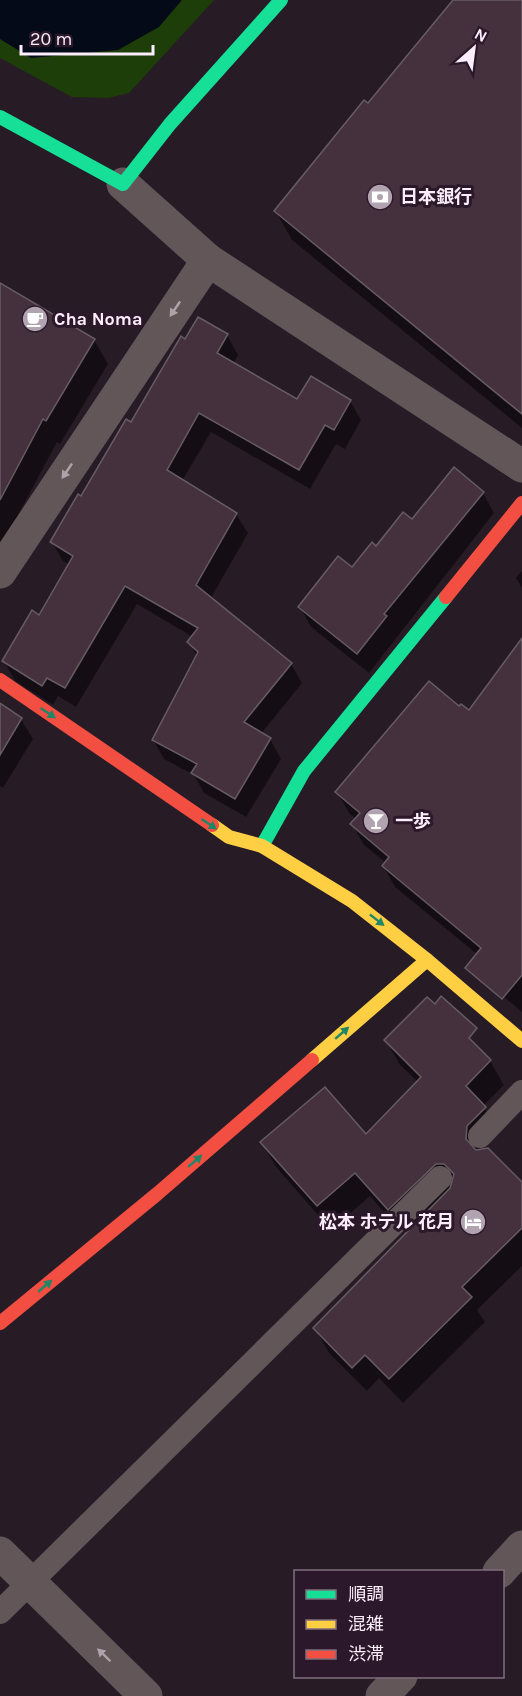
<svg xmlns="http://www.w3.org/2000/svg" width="522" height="1696" viewBox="0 0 522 1696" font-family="Karla,'Noto Sans JP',sans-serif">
	<rect width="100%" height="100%" fill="#271c26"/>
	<polygon fill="#1d3e08" points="0,0 214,0 129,93 108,98 72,97 0,58"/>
	<polygon fill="#040a18" points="0,0 182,0 159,27 118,50 31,58 0,39"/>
	<g fill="#0007">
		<polygon points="455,0 522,0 522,428 292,240 276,212"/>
		<polygon points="0,284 94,340 108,364 60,444 57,442 18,515 23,524 0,564"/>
		<polygon points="227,335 238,355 233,364 298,401 350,401 361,420 345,449 336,444 310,489 211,432 182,481 236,514 248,533 211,598 291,664 302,683 261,734 270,739 281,759 246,817 204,793 194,775 164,759 153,740 197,657 189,642 193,637 137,604 76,707 58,696 53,705 15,681 4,661 40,617 70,565 63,561 52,542 186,341"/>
		<polygon points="483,493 494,513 369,673 311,627 300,607 412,521"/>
		<polygon points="522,571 522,588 516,578"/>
		<polygon points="522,674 522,1012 485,981 478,955 395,887 383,866 386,863 364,845 352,824 356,819 349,813 337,792 459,709 469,712"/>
		<polygon points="0,703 21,719 33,739 3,788 0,786"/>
		<polygon points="427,999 490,1061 504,1085 483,1106 499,1132 481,1150 522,1184 522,1266 477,1310 485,1322 403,1403 379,1378 367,1391 329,1353 315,1328 429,1212 427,1210 402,1233 370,1196 331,1230 276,1167 262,1143 366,1136 418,1082 400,1065 386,1041"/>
	</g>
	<g fill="#44313d" stroke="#675c64" stroke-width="1.5">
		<polygon points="453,0 522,0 522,414 274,211 364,100 368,103"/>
		<polygon points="0,283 95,339 46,421 43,419 0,500"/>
		<polygon points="198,317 228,334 217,353 297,399 311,376 351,400 334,430 325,425 299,470 199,413 167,470 237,513 196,585 292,663 244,722 271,738 235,799 191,773 197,764 152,740 198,652 187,642 198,628 125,586 65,688 47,678 42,686 2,661 32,610 39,615 73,556 50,542 78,494 81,496 126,419 131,422 181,336 185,339"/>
		<polygon points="454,467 484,492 384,614 387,616 357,654 298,607 338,556 352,567 372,542 376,546 403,512 412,519"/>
		<polygon points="522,638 522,975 502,999 465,968 481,948 382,866 389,857 350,824 360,813 335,792 429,681 459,706 461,704 469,710"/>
		<polygon points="0,703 22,718 0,755"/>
		<polygon points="441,996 477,1028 469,1038 491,1060 466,1086 486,1107 467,1126 466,1139 476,1150 488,1148 522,1182 522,1228 462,1287 472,1297 389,1379 365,1355 352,1368 313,1328 450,1188 454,1174 444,1164 436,1164 388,1210 355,1173 317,1206 260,1142 325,1087 366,1134 421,1077 384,1040 427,997 435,1004"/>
	</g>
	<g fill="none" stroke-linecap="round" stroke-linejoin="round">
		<g stroke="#635659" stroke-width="24">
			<polyline points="480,1136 522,1092"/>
			<polyline points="0,1612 440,1178"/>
		</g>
		<g stroke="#635659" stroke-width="33">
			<polyline points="123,184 208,260 522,466"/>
			<polyline points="0,572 208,260"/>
			<polyline points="0,1553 146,1696"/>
			<polyline points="499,1572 522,1547"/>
			<polyline points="382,1696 401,1676"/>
		</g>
		<g stroke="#16e098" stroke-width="14">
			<polyline points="0,117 123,184 170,124 281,0"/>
			<polyline points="262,846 304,771 446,597"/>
		</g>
		<g stroke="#ffcf43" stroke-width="14">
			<polyline points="212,825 229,837 262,846 352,901 427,960 522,1041"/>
			<polyline points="312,1060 427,960"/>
		</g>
		<g stroke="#f24e42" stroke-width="14">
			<polyline points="446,597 522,503"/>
			<polyline points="0,680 212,825"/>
			<polyline points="0,1323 157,1194 312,1060"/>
		</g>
	</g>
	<defs><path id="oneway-solid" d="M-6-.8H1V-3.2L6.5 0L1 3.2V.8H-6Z" transform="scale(1.5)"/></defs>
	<g fill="#b0a2aa">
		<use href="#oneway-solid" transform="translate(175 309) rotate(124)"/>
		<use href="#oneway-solid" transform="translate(67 471) rotate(124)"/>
		<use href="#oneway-solid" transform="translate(104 1655) rotate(-136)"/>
	</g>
	<g fill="#1f8666">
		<use href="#oneway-solid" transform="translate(48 713) rotate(34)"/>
		<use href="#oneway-solid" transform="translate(209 824) rotate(34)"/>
		<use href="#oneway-solid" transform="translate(377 920) rotate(38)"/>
		<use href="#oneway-solid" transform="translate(342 1033) rotate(-41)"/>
		<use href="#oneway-solid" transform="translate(195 1161) rotate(-41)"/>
		<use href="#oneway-solid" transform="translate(45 1286) rotate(-40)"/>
	</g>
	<defs>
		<g id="bank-disc" transform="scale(1.35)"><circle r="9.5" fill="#b1a4b0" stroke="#2b182a"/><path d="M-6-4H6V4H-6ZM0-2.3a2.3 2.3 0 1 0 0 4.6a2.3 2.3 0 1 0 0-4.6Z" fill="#fff"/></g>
		<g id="cafe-disc" transform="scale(1.35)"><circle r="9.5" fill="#b1a4b0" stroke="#2b182a"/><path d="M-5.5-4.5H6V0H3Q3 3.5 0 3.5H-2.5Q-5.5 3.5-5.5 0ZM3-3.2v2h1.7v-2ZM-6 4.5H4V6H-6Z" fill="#fff"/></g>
		<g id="bar-disc" transform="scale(1.35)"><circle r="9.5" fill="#b1a4b0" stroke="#2b182a"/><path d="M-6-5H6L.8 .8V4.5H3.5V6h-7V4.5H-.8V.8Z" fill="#fff"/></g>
		<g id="hotel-disc" transform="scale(1.35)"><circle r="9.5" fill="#b1a4b0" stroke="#2b182a"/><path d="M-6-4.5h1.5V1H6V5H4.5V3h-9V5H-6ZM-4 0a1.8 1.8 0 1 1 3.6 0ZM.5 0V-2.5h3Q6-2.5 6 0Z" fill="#fff"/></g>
	</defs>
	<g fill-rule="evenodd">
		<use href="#bank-disc" x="380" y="197"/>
		<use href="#cafe-disc" x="35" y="319"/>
		<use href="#bar-disc" x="376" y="821"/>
		<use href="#hotel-disc" x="473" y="1222"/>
	</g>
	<g text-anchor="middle" stroke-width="6" stroke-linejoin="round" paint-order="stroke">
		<g font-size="18" font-weight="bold" fill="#fceefb" stroke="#2b182a" text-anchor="start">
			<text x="400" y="203">日本銀行</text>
			<text x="54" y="325">Cha Noma</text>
			<text x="395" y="827">一歩</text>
			<text x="454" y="1228" text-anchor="end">松本 ホテル 花月</text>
		</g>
	</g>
	<rect x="294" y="1570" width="210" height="108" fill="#2b182a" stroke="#7f6e7e" stroke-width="1.5"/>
	<rect x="306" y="1590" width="30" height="9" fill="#16e098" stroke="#7f6e7e" stroke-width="1.5"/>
	<text x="348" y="1600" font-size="18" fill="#fceefb">順調</text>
	<rect x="306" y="1620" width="30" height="9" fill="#ffcf43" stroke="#7f6e7e" stroke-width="1.5"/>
	<text x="348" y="1630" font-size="18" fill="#fceefb">混雑</text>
	<rect x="306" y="1650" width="30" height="9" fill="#f24e42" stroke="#7f6e7e" stroke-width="1.5"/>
	<text x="348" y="1660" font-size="18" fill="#fceefb">渋滞</text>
	<g transform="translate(474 48) rotate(28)" stroke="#2b182a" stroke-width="4.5" paint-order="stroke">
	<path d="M0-4.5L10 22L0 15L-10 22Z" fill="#fceefb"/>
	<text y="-9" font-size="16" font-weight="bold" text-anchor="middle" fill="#fceefb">N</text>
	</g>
	<path d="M21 45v9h132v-9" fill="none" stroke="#fceefb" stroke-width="3"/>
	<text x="30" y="45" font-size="18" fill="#fceefb" stroke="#2b182a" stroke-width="4.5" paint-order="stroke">20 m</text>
</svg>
